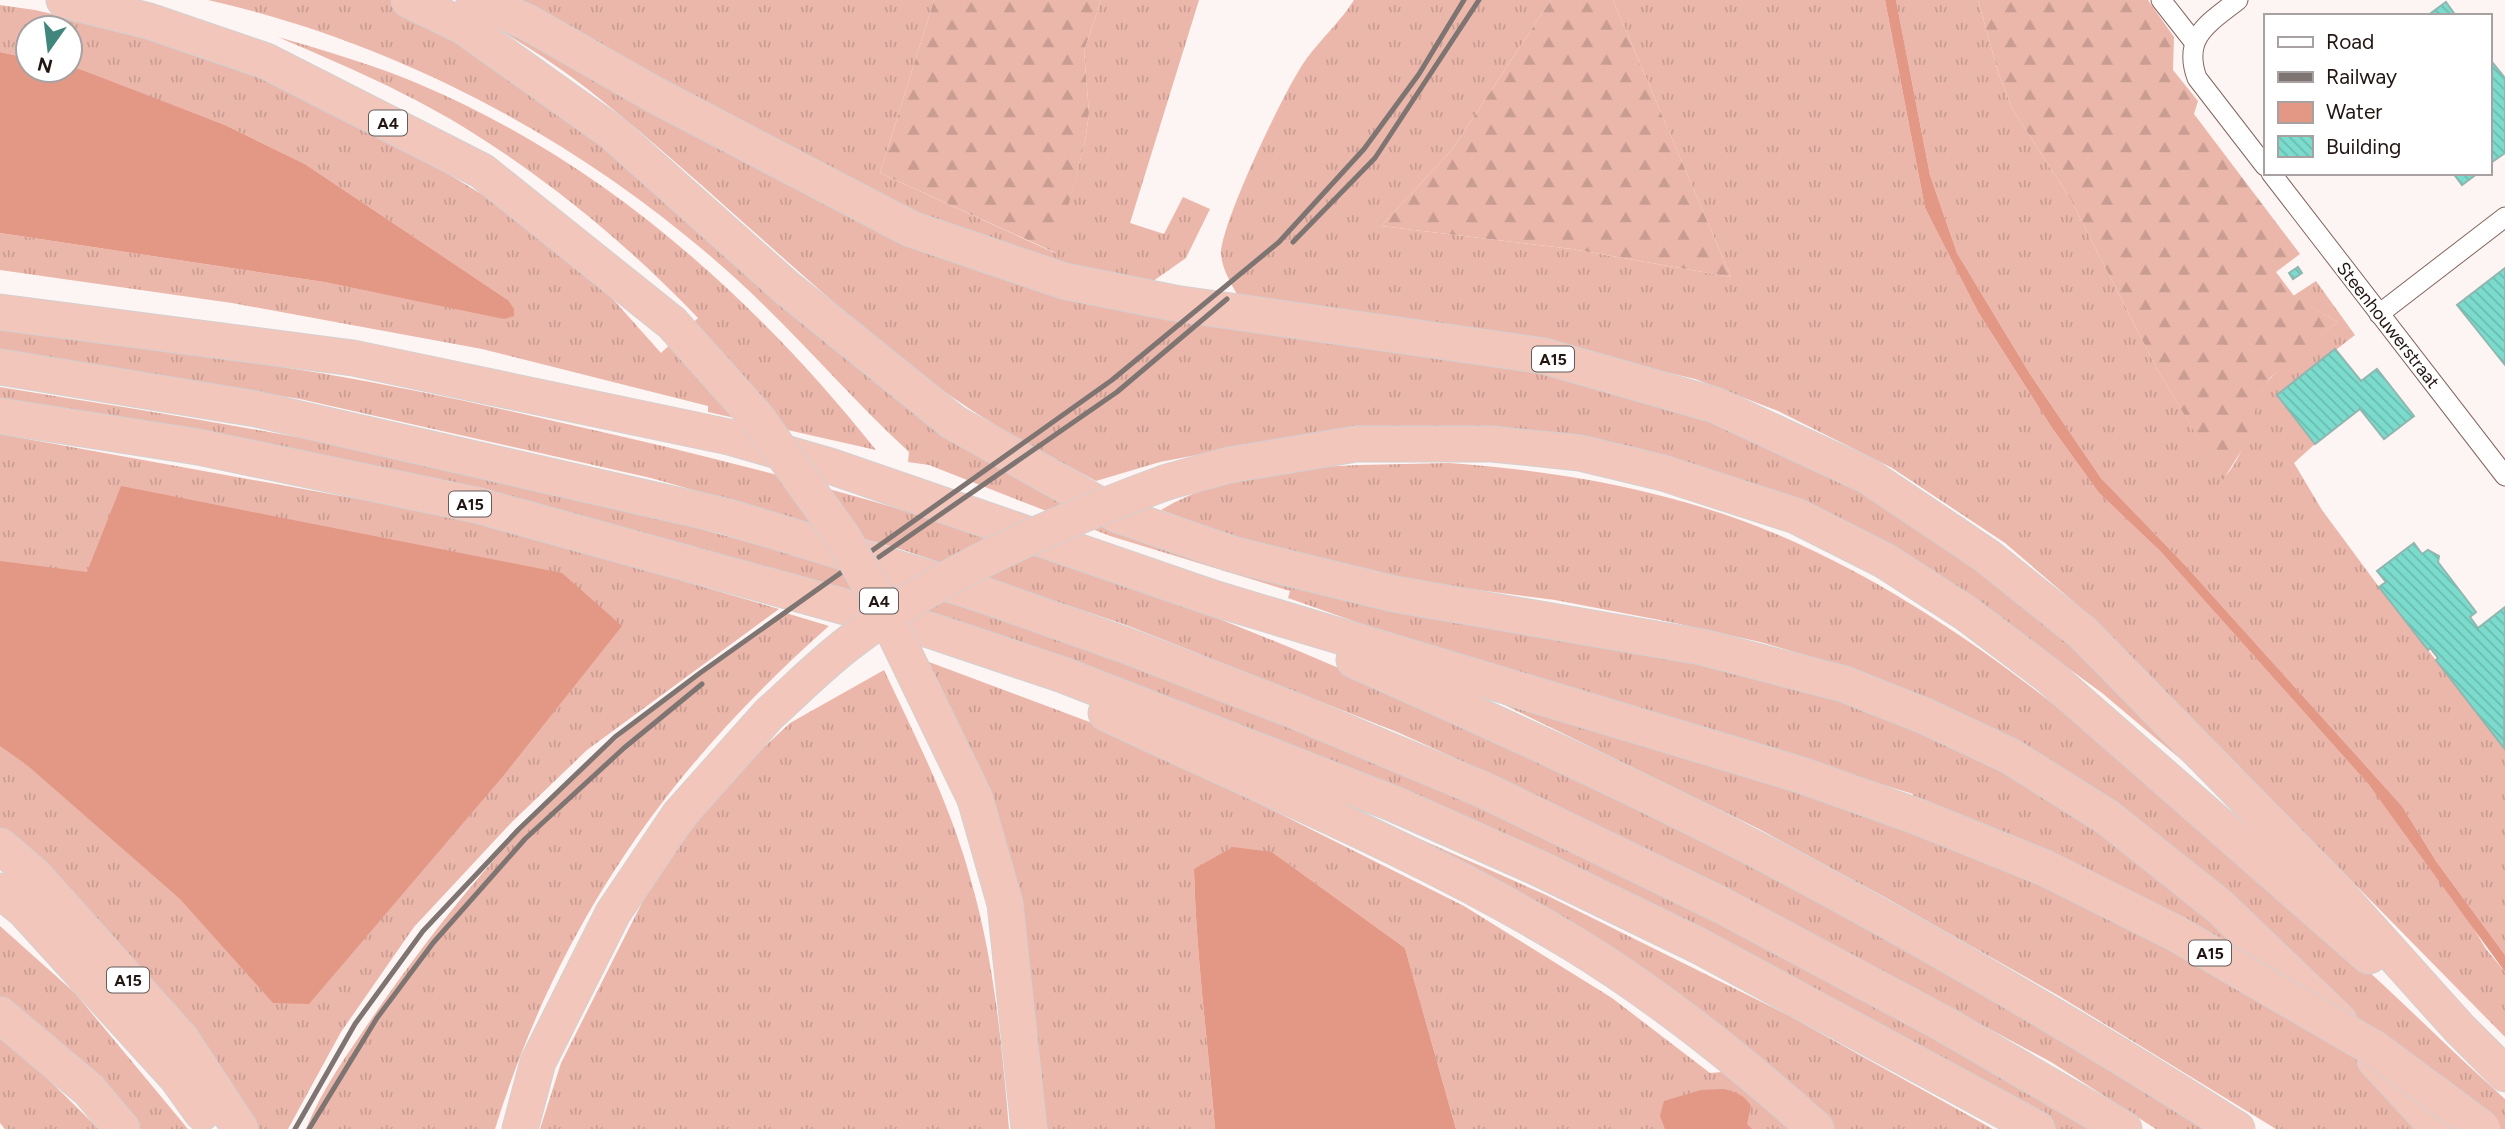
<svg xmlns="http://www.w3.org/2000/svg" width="2505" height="1129" viewBox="0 0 2505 1129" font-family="Figtree,sans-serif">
	<defs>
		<pattern id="grass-tufts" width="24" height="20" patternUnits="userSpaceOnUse" patternTransform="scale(1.75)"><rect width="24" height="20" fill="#ecb7ab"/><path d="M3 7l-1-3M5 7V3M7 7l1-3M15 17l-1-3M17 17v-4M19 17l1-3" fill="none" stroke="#ca9d92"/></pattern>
		<pattern id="forest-firs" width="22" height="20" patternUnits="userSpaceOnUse" patternTransform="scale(1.75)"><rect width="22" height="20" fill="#ecb7ab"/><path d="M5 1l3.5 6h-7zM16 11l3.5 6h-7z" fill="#ca9d92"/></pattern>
		<pattern id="building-back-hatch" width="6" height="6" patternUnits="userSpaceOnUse" patternTransform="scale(1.75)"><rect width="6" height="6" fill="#7bdccd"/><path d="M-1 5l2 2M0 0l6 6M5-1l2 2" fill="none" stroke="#6abcaf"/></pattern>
	</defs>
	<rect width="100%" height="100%" fill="#fcf5f3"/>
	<g fill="url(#grass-tufts)">
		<path d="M 208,0 L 392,0 L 443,24 L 1038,480 L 1504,618 L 1886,708 L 2099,822 L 2298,998 L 2426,1129 L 2276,1129 L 2059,996 L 1888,899 L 1757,828 L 1484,695 L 1903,821 L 1913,794 L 1373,628 L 1288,598 L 1290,591 L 1110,536 L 929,465 L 908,462 L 909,452 C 848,396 795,332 733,276 C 586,143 402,44 208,0 Z"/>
		<path d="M 448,0 L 535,38 L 850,209 L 1338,335 L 1639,392 L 1838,469 L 2047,614 L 2259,825 L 2102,693 L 2027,638 L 1664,459 L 1244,446 L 1160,462 L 1096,481 C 1042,452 986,423 937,386 C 817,296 712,188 595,95 C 549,58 499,29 448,0 Z"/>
		<path d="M 512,0 L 934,0 L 880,173 L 1055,253 L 1085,142 L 1089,113 L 1084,51 L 1101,0 L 1199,0 L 1130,223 L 1164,234 L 1183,197 L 1210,209 L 1186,258 L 1149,284 C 1117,276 1083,270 1051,261 C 862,206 685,93 512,0 Z"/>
		<path d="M 1354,0 L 1551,0 L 1451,151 L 1381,226 L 1572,249 L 1731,277 L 1613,0 L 1885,0 L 1925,208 L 1978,312 L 2052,428 L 2099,493 L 2160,551 L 2369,785 L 2463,911 L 2486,949 L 2505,972 L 2505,1037 L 2096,621 L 2005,543 L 1892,468 L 1778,411 L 1695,379 L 1549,345 L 1242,303 C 1234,288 1222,271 1221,254 C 1221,223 1286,86 1307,58 C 1321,39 1341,21 1354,0 Z"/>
		<path d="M 1896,0 L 1978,0 L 1999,75 L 2013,110 L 2071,200 L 2156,367 L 2223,479 C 2250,449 2246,423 2261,391 C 2272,370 2317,339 2337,322 L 2293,296 L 2316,281 L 2355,335 L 2278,395 L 2315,444 L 2294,463 L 2322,510 L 2379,587 L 2505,749 L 2505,955 L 2436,861 L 2402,806 L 2184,564 L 2101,478 L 2030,374 L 1957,253 L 1930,175 Z"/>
		<path d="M 0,5 L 35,10 L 148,36 L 257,75 L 423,159 L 510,211 L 595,279 L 661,353 L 698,318 C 631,248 556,185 473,133 C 412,94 345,66 278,37 C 326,51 374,65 419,84 C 602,161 754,297 876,450 L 708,412 L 708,406 L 482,349 L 232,303 L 0,270 L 0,233 L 324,282 L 504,318 L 508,300 L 305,164 L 225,125 L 70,67 L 70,28 L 28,28 L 28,58 L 0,52 Z"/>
		<path d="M 0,330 C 107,344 214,355 320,373 C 403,387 485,405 567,424 C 742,463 915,509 1085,569 C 1277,636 1474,725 1656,816 C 1849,912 2034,1023 2222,1129 L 2156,1129 L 2051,1062 L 1883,972 L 1479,769 L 1397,732 L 1126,625 L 906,551 L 651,478 L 300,399 L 0,352 Z"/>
		<path d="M 0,387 C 166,414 332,440 497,478 C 838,556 1176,669 1495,814 C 1699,908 1896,1015 2090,1129 L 2050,1129 L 1924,1056 L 990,639 L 0,401 Z"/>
		<polygon points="0,434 474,520 779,609 587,750 511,823 414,927 341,1032 288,1129 246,1129 0,830"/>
		<path d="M 1449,463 C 1561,471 1671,490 1776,534 C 1923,596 2048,696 2169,799 C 2227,848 2286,897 2343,948 C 2398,997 2450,1050 2505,1099 L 2505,1129 L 2461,1129 L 2215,883 L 2146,826 L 2101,794 L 1850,668 L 1760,642 L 1670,622 L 1555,600 L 1440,585 L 1350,567 L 1232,536 L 1161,510 C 1244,460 1355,466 1449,463 Z"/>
		<path d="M 786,613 L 829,626 C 668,768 559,923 495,1129 L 306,1129 C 324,1084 356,1042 383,1002 C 438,924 499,848 568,782 C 635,720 711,664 786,613 Z"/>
		<path d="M 921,659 L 1119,733 L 1464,906 L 1612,998 L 1710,1073 L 1769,1068 L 1350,808 L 1544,894 L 1788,1015 L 1993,1129 L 1456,1129 L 1405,948 L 1272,852 L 1194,869 C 1196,956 1208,1042 1215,1129 L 1045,1129 L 1039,1076 Z"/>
		<path d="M 884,670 C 916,738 950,804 970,877 C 994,959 1002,1044 1009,1129 L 540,1129 L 561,1063 L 656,875 L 731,778 L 790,723 Z"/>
		<polygon points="0,926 75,993 188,1129 129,1129 0,1000"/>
		<polygon points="0,1032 99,1129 5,1129 0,1123"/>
	</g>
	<g fill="url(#forest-firs)">
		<polygon points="934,0 1101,0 1084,51 1089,113 1085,142 1056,253 880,173"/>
		<polygon points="1551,0 1613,0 1731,277 1572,249 1381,226 1451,151"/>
		<polygon points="1978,0 2148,0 2174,37 2173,70 2198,101 2194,114 2300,254 2276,272 2294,296 2337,322 2271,377 2261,391 2245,445 2223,480 2156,367 2071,200 2013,110 1999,75"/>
	</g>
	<g fill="#e39886">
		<polygon points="1885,0 1896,0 1930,175 1957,253 2030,374 2101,478 2184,564 2402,806 2436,861 2505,955 2505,972 2369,785 2160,551 2099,493 2052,428 1978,312 1925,208"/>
		<polygon points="0,52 28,58 28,70 79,69 225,125 305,164 508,300 514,309 514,316 504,319 324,282 0,233"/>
		<polygon points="121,486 562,573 622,626 504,775 309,1004 273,1003 180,899 27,765 0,746 0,561 87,572"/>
		<path d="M 1233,847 L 1272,852 L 1405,948 L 1456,1129 L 1215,1129 C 1208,1042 1196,956 1194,869 Z"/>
		<path d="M 1724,1089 C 1735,1092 1745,1095 1751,1106 L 1747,1124 L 1752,1129 L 1665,1129 L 1660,1116 L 1664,1101 L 1701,1090 Z"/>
	</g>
	<g fill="url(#building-back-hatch)" stroke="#91b6af" stroke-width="2">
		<polygon points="2446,2 2456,16 2427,16"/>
		<polygon points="2489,58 2505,78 2505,153 2489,164"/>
		<polygon points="2453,173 2478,173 2462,185"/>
		<polygon points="2298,267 2302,273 2293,279 2289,273"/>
		<polygon points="2505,268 2505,365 2457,305"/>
		<polygon points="2335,349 2361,381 2377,369 2414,416 2384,439 2360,409 2315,444 2277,395"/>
		<polygon points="2414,543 2422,554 2428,550 2439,556 2438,562 2476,612 2470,617 2478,628 2505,607 2504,748 2436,660 2438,658 2430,648 2428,650 2379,587 2386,582 2377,571"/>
	</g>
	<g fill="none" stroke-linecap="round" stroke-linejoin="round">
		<g stroke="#83665e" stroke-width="21">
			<g id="street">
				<polyline points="2161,0 2194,42"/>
				<path d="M 2238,0 C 2209,23 2182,37 2197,78 L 2265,166"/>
				<polyline points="2271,173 2505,476"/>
				<polyline points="2379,314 2505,217"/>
			</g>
		</g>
		<g stroke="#d3d0d0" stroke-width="37">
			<g id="highway">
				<polyline points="64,0 149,21 266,61 482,171 672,323 757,418"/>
				<polyline points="409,0 463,26 612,132 787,288 953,422 1118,515 1235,555 1394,594 1702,647 1844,684 1927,717 2010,756 2107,817 2219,906 2339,1021"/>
				<polyline points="474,0 527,22 655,95 911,229 1064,281 1174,303 1544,356 1715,405 1868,476 1987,556 2083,633 2336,891 2460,1029 2505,1074"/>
				<polyline points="0,312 353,358 729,437 830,466 1213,598 1801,775 1916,816"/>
				<polyline points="0,367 256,409 725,516 978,593 1125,645 1293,710 1486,791 1723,906 1944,1024 2124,1129"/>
				<polyline points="0,416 198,447 476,505 932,631 1063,675 1394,804 1538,868 1699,946 2037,1129"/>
				<polyline points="1167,482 1229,465 1356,444 1492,444 1580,453 1663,473 1796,516 1885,561 1967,614 2049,676 2369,956"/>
				<path d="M 1354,660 C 1494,722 1635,786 1771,857 C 1930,941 2086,1033 2237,1129"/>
				<path d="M 1106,713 C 1262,787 1424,853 1572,943 C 1659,996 1740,1061 1816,1129"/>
				<polyline points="975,799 1005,904 1029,1129"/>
				<polyline points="0,846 34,875 181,1039 240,1129"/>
				<polyline points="0,891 24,910 177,1078 202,1113"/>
				<polyline points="0,1015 89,1090 122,1129"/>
				<polyline points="2375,1060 2439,1129"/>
				<polyline points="520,1129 538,1062 613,913 679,815 769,714"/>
			</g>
		</g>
		<use href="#street" stroke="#fff" stroke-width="19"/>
		<use href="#highway" stroke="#f2c6bb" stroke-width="35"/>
		<g stroke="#7e7471" stroke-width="5">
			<polyline points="1293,242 1375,158 1479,0"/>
			<polyline points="879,557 1117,392 1227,299"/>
			<polyline points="295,1129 355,1024 423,931 519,829 615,737 700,673 1112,380 1279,242 1364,149 1419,74 1464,0"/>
			<polyline points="309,1129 377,1018 433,943 525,839 624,748 702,684"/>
		</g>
		<g stroke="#d3d0d0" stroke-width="37" stroke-linecap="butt">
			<g id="highway-bridge">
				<polyline points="757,418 842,536 878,599 975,799"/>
				<path d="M 769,714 C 796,690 823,662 853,640 C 948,568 1056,523 1167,482"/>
				<polyline points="1916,816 2045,868 2177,934 2375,1049 2483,1129"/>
			</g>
		</g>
		<use href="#highway-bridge" stroke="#f2c6bb" stroke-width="35"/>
	</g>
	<g text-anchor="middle" stroke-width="5" stroke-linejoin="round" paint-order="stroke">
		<g fill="#fff" stroke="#645c5a" stroke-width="2">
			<rect x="369" y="110.5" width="38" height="25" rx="5"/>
			<rect x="1532" y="346.5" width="42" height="25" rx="5"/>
			<rect x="449" y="491.5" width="42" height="25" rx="5"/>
			<rect x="860" y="588.5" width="38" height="25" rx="5"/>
			<rect x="2189" y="940.5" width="42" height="25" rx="5"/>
			<rect x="107" y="967.5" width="42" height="25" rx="5"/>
		</g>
		<g font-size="16" font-weight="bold" fill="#221613">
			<text x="388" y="129">A4</text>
			<text x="1553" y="365">A15</text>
			<text x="470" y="510">A15</text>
			<text x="879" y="607">A4</text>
			<text x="2210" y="959">A15</text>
			<text x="128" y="986">A15</text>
		</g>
		<g font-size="18" fill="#221613" stroke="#fff">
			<text transform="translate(2388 325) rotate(52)" y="6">Steenhouwerstraat</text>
		</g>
	</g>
	<rect x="2264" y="14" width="228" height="161" fill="#ffffff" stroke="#a7a2a1" stroke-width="2"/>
	<rect x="2278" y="37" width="35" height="10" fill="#ffffff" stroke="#a7a2a1" stroke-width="2"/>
	<text x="2326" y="49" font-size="21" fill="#221613">Road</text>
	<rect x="2278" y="72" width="35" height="10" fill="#7e7471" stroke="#a7a2a1" stroke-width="2"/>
	<text x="2326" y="84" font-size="21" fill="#221613">Railway</text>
	<rect x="2278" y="102" width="35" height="21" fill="#e39886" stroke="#a7a2a1" stroke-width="2"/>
	<text x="2326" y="119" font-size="21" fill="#221613">Water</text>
	<rect x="2278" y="136" width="35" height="21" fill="url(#building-back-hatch)" stroke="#a7a2a1" stroke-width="2"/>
	<text x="2326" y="154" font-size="21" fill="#221613">Building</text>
	<g transform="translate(49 49) rotate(194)"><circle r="33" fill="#ffffff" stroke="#a7a2a1" stroke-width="2"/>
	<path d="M0-5L12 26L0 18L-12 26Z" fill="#41867c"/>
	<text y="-10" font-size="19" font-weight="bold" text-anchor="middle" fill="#221613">N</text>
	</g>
</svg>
